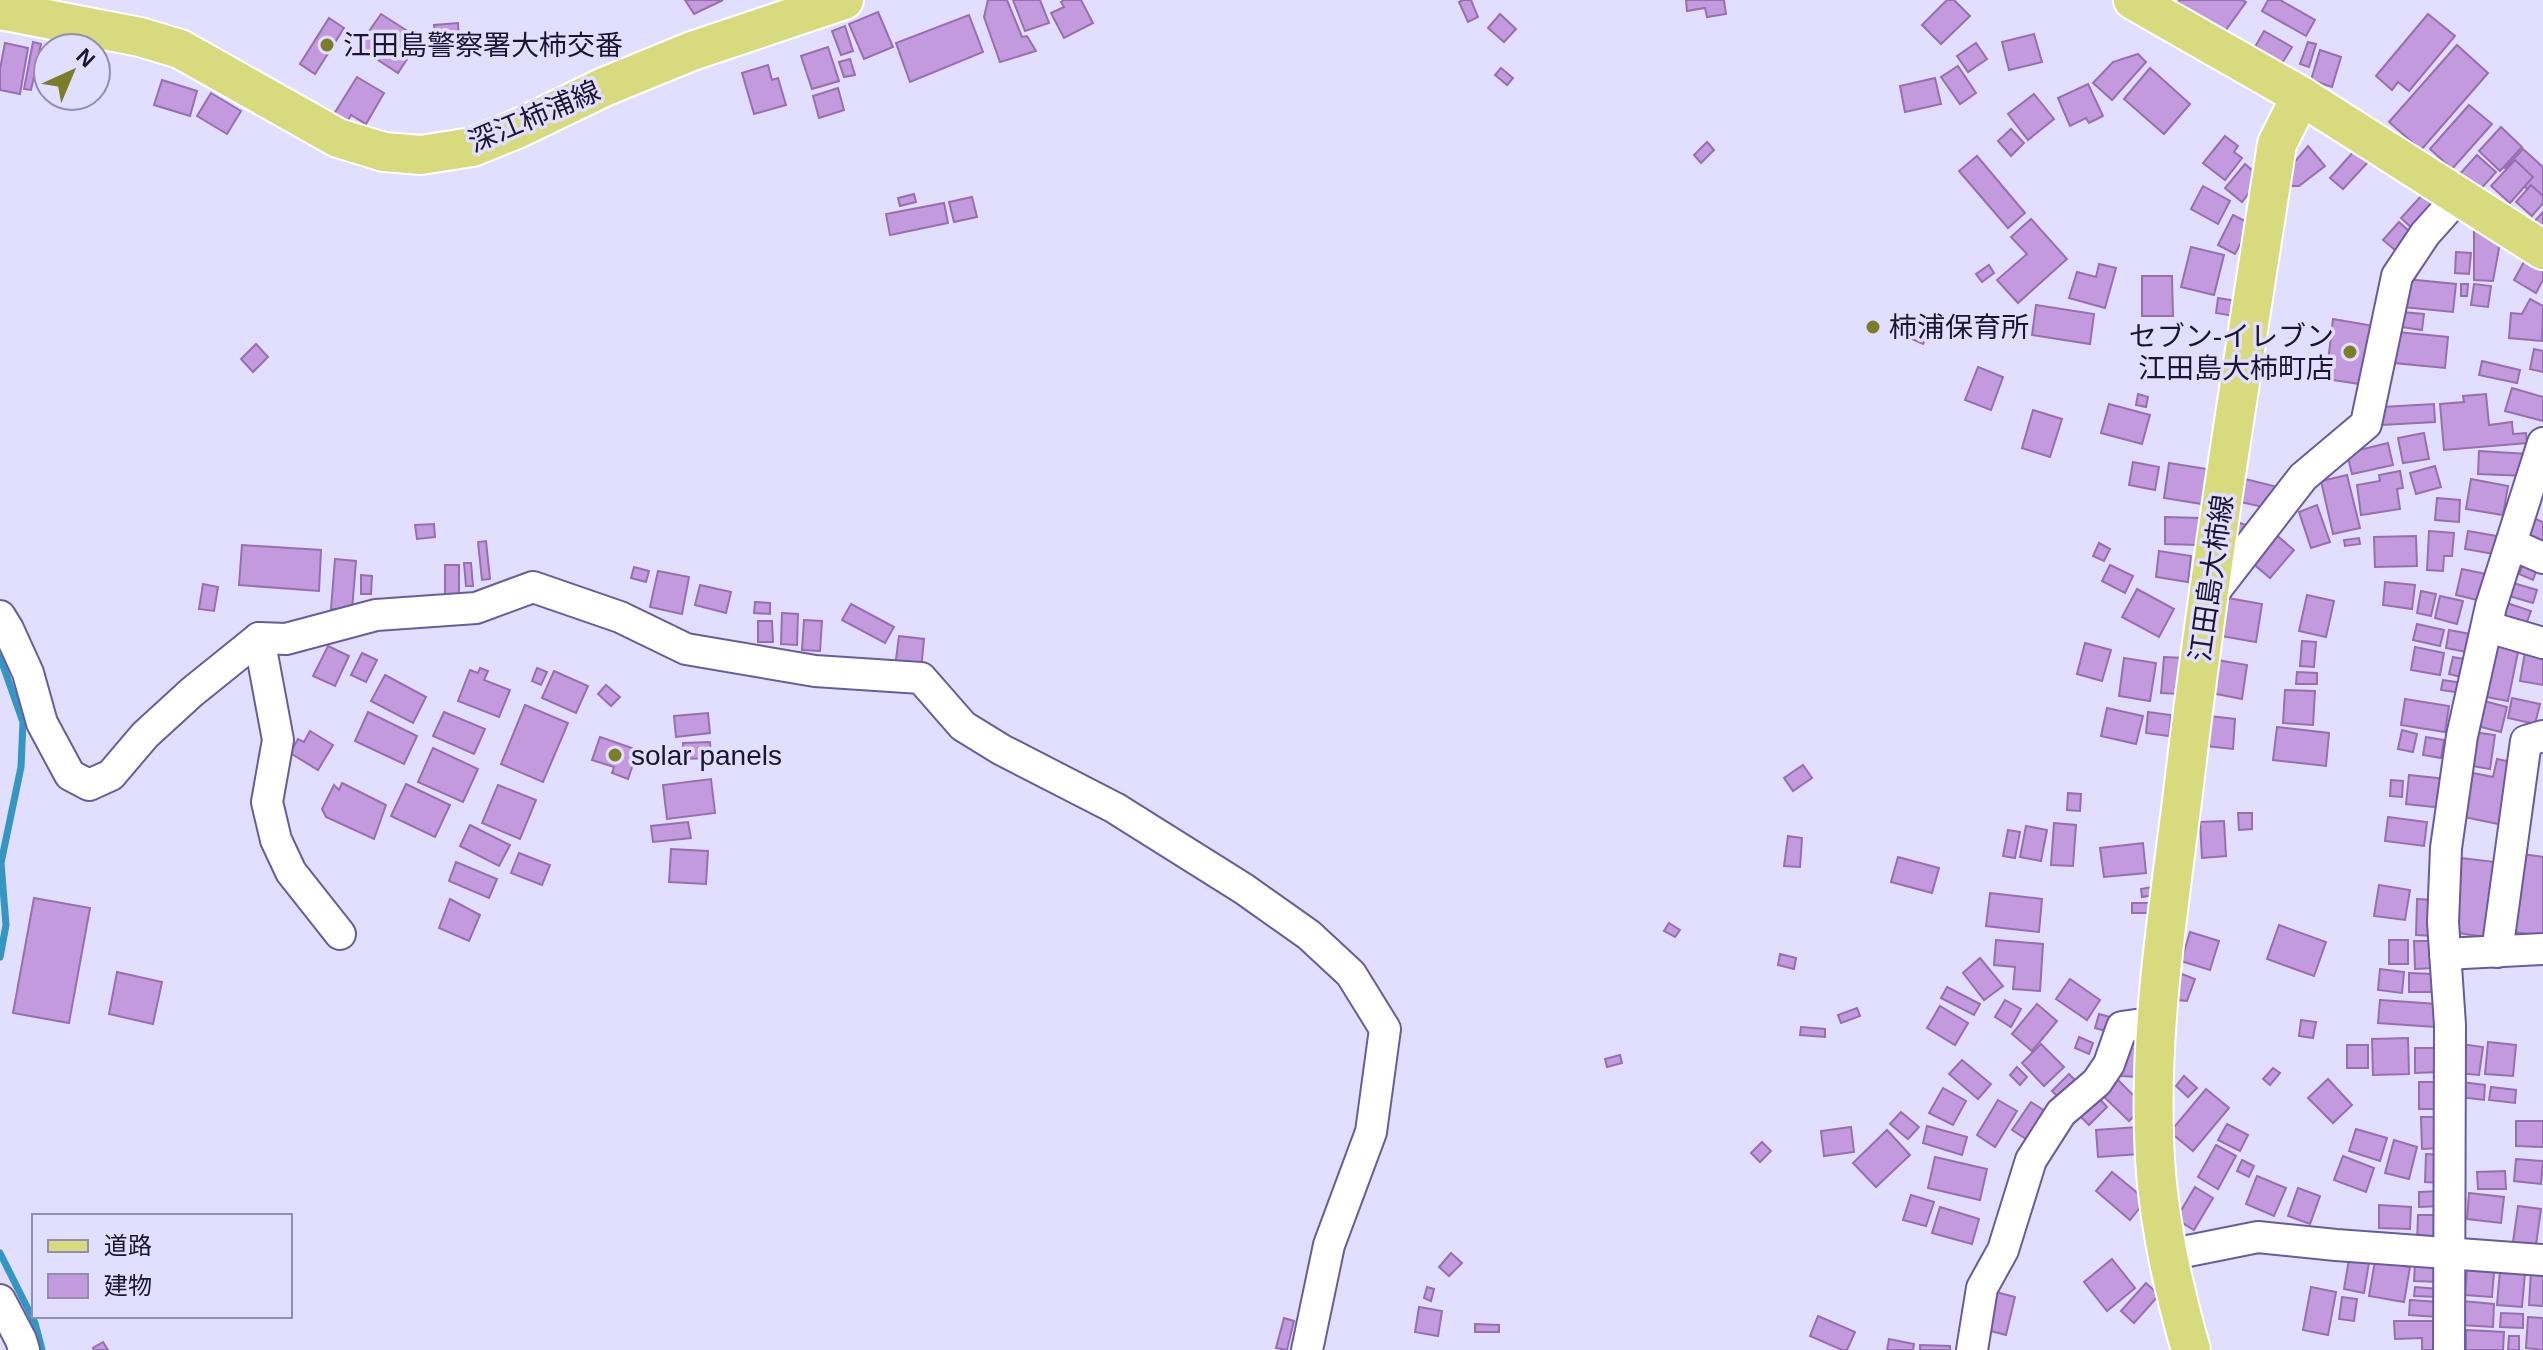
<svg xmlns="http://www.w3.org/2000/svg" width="2543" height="1350" viewBox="0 0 2543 1350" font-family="Helvetica,'Noto Sans JP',sans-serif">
	<rect width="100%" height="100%" fill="#e2defd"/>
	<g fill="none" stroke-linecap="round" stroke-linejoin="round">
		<g stroke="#3596c2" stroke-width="7">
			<polyline points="0,657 23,722 21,767 1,863 6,925 0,957"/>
			<polyline points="0,1253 35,1323 42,1350"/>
		</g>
	</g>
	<g fill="#c49adf" stroke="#976fb1" stroke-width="2">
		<polygon points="685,0 723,0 694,14"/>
		<polygon points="988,0 1007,0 1022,37 1027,36 1036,51 1000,62 984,17"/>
		<polygon points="1013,0 1040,0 1049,23 1025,31"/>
		<polygon points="1064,0 1081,0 1093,23 1064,38 1051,13 1064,7 1061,2"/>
		<polygon points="1463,0 1471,0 1478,17 1468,22 1459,2"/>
		<polygon points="1686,0 1724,0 1726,14 1707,17 1705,8 1687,11"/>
		<polygon points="1947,0 1954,0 1970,16 1941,44 1922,25"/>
		<polygon points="2180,0 2242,0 2246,2 2223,34 2178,2"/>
		<polygon points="2268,0 2280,0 2315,20 2306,36 2262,11"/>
		<polygon points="878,12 893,47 864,59 849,24"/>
		<polygon points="381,14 420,39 398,73 358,47"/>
		<polygon points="1500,14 1516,29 1504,42 1488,28"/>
		<polygon points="2428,14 2455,36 2409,91 2398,82 2392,90 2376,76"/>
		<polygon points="969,15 983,52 910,82 896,43"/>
		<polygon points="329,18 344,28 315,74 300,64"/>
		<polygon points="458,23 459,41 436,43 434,25"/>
		<polygon points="845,26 853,51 841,55 832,31"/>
		<polygon points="2264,31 2292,47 2281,65 2254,49"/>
		<polygon points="2034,34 2042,62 2009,70 2002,42"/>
		<polygon points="33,42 41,44 31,90 24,89"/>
		<polygon points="2308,42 2316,44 2309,67 2300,64"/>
		<polygon points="5,43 28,48 20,94 0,90 0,69"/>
		<polygon points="1976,43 1987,59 1968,72 1957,56"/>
		<polygon points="2457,45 2488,73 2421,150 2389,122"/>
		<polygon points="828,47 839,81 812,89 801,56"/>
		<polygon points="2320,50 2341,57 2332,87 2311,80"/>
		<polygon points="2138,54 2146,62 2112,100 2093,83 2113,62"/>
		<polygon points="45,58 48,58 48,87 41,85"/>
		<polygon points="850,59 855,75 844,77 839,62"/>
		<polygon points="768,65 772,80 778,78 786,105 754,114 742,73"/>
		<polygon points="1958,66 1976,93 1960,104 1941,77"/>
		<polygon points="1501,68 1513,78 1507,85 1495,75"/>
		<polygon points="2150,68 2190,104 2164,134 2124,99"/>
		<polygon points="357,77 384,93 366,124 351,115 347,122 334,114"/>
		<polygon points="1935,78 1941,104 1905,112 1900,86"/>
		<polygon points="162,80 197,91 190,116 154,105"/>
		<polygon points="2088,84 2103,116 2089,123 2086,118 2070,126 2058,98"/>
		<polygon points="838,88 844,110 819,118 813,96"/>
		<polygon points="211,93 241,111 227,134 197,116"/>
		<polygon points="2034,94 2054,119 2028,140 2008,114"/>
		<polygon points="2469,105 2492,124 2452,169 2430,149"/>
		<polygon points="2501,127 2522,147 2500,171 2479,151"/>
		<polygon points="2011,129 2024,143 2011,156 1998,141"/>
		<polygon points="2225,136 2238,146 2234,152 2242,158 2225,180 2203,163"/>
		<polygon points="1707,142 1714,150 1701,163 1694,155"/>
		<polygon points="2308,146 2325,166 2299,186 2292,186 2287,181 2286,172"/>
		<polygon points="2523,149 2543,167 2543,204 2505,168"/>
		<polygon points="2355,150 2368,162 2343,189 2330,178"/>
		<polygon points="2477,155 2496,172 2478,192 2459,175"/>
		<polygon points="1977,156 2025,213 2008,228 1959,171"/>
		<polygon points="2515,160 2533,177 2510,203 2491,186"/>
		<polygon points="2245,164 2253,171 2252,189 2242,202 2225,188"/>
		<polygon points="2531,185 2543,196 2543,203 2532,216 2516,202"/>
		<polygon points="2203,186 2230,201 2218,224 2191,209"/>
		<polygon points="2424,193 2441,208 2418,234 2401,218"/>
		<polygon points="914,194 916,202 900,206 898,198"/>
		<polygon points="972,197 977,217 954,222 949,202"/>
		<polygon points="944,203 948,223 890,235 886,214"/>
		<polygon points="2543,212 2543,234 2532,224"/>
		<polygon points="2233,215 2251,224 2235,254 2218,245"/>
		<polygon points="2031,219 2067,259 2018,303 1997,280 2027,254 2011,237"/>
		<polygon points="2399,222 2417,238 2402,256 2383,240"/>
		<polygon points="2474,228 2500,243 2493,281 2474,280"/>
		<polygon points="2191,247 2224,255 2214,295 2181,287"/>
		<polygon points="2456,252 2471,253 2469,274 2455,273"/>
		<polygon points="2526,258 2543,267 2543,280 2536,293 2514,280"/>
		<polygon points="2099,264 2116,268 2105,308 2069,298 2077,272 2096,277"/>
		<polygon points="1989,265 1994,273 1982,282 1976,274"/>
		<polygon points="2142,276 2172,276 2173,316 2142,316"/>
		<polygon points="2406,279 2456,284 2453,312 2403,307"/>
		<polygon points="2461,284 2468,284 2467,296 2461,296"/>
		<polygon points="2474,284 2491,286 2488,307 2471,305"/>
		<polygon points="2218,298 2237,301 2235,316 2216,313"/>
		<polygon points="2530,299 2543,306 2542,341 2509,338 2511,313 2522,314"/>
		<polygon points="2036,305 2094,314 2090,344 2032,335"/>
		<polygon points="2402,312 2424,314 2422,330 2401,327"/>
		<polygon points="2333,319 2374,326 2366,385 2326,379"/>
		<polygon points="1902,325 1927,336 1923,344 1899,333"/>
		<polygon points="2397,332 2448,337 2445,368 2394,363"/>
		<polygon points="256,344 268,357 253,372 241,359"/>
		<polygon points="2534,349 2543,351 2543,372 2530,369"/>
		<polygon points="2482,361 2520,370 2517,383 2479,375"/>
		<polygon points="1978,367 2003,377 1991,410 1965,400"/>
		<polygon points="2512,388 2543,397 2543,421 2505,411"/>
		<polygon points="2138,394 2148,397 2146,407 2136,405"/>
		<polygon points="2486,394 2489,425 2512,422 2513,434 2526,433 2527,443 2444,450 2440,404 2464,402 2463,396"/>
		<polygon points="2109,404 2150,415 2142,444 2101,433"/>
		<polygon points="2434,404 2435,422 2382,425 2382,407"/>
		<polygon points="2033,410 2062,419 2050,457 2022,448"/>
		<polygon points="2424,433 2429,459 2403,463 2398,438"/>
		<polygon points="2388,443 2393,465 2352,474 2347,453"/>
		<polygon points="2479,451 2528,454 2527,476 2478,474"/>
		<polygon points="2133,462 2159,467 2155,490 2129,485"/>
		<polygon points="2169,463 2207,469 2202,504 2164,498"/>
		<polygon points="2435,466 2441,487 2416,494 2410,473"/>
		<polygon points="2400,471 2403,488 2397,489 2400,509 2361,515 2357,485 2380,481 2379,475"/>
		<polygon points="2347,475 2360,528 2333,534 2321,481"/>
		<polygon points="2241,478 2282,488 2267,508 2236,501"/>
		<polygon points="2471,479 2508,486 2503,515 2466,509"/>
		<polygon points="2437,498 2460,500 2459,522 2435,520"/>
		<polygon points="2317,505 2330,542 2311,548 2299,512"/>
		<polygon points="2165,517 2200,518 2199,545 2165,544"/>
		<polygon points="2533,518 2543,522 2543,550 2524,542"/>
		<polygon points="2240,523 2254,528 2235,552 2224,543"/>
		<polygon points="434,524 435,537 417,539 415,525"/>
		<polygon points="2429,531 2454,533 2452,556 2444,556 2443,571 2427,570"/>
		<polygon points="2468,531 2503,537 2500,555 2465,549"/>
		<polygon points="2274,533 2294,550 2270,578 2251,562"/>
		<polygon points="2416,536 2417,566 2375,567 2374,537"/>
		<polygon points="2359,538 2360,544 2345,546 2344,540"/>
		<polygon points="486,541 490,579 482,580 478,542"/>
		<polygon points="2099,543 2110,549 2104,561 2093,556"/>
		<polygon points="242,545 321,550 319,591 239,585"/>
		<polygon points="2159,551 2191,556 2188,582 2156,577"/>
		<polygon points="2526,557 2539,563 2533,580 2519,574"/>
		<polygon points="335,559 356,561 352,610 331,609"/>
		<polygon points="464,563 471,563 473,586 466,586"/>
		<rect x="445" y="565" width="14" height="29"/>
		<polygon points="2110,565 2133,576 2125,593 2102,581"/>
		<polygon points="634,567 649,571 646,582 631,578"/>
		<polygon points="2462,569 2491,575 2486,602 2456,595"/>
		<polygon points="658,571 689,577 682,614 650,607"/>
		<polygon points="361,575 372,576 371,594 361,594"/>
		<polygon points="2385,582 2415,585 2412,609 2383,605"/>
		<polygon points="2510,582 2537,590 2533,603 2506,595"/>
		<polygon points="203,584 218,587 214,611 199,609"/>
		<polygon points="700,585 731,592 726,613 695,605"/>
		<polygon points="2137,589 2174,609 2159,637 2122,617"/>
		<polygon points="2421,591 2436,594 2431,616 2417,613"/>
		<polygon points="2307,595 2334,601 2326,637 2299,631"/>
		<polygon points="2440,596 2463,601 2457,624 2435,618"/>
		<polygon points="2228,598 2262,604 2256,642 2221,636"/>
		<polygon points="755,602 770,603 770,614 754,613"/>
		<polygon points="2507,603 2531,611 2525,627 2501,619"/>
		<polygon points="851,604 894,627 885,643 842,620"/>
		<polygon points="782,613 798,614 797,645 781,644"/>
		<polygon points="804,620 822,621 820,651 802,650"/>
		<polygon points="758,621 772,621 773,642 758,642"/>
		<polygon points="2417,624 2444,630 2440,646 2413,640"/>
		<polygon points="2449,630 2476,635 2472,653 2446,648"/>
		<polygon points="899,636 924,639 921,670 895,667"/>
		<polygon points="2302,641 2316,642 2314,667 2300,666"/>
		<polygon points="2492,642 2519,647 2508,701 2481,696"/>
		<polygon points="2085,643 2111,650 2102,681 2077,674"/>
		<polygon points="328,646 349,656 335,686 313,676"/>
		<polygon points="2415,647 2444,653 2440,675 2411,670"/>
		<polygon points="2525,652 2543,656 2543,685 2520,681"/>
		<polygon points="362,653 377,660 366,682 351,675"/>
		<polygon points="2164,657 2183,658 2180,694 2161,693"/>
		<polygon points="2453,657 2469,660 2465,678 2449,674"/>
		<polygon points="2124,658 2156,663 2150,701 2119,696"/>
		<polygon points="2217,660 2247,665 2242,699 2211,693"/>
		<polygon points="480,668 488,671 484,680 510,690 499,717 458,701 470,670 478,673"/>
		<polygon points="537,668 547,672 541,685 532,681"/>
		<polygon points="554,671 588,686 576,713 542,698"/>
		<polygon points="2297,672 2317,673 2317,684 2296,684"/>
		<polygon points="385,675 426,697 413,723 371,701"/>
		<polygon points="2443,680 2463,683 2462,693 2441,690"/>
		<polygon points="606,685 620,697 611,706 598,694"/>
		<polygon points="2285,690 2315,691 2313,725 2283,723"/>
		<polygon points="2512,698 2540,704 2535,724 2508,718"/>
		<polygon points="2405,699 2449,706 2445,732 2401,725"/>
		<polygon points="2484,701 2507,707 2501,732 2477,726"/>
		<polygon points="525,705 568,723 543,782 501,764"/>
		<polygon points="2107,708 2143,716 2136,744 2101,736"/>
		<polygon points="368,712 417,736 404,764 355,741"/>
		<polygon points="444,712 485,729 474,754 433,736"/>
		<polygon points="2148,712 2171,715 2169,736 2146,733"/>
		<polygon points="708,713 710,733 676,737 674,716"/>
		<polygon points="2209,716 2235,719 2233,749 2206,746"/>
		<polygon points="2277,727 2329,733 2326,766 2273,760"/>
		<polygon points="2402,730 2417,734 2413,752 2398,749"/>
		<polygon points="310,731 333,745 318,770 290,753 298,739 304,742"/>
		<polygon points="2473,732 2495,735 2490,769 2467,765"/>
		<polygon points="600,737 638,750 628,779 612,773 614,767 592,760"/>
		<polygon points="2426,737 2444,740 2441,758 2423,755"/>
		<polygon points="710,742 711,758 684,759 683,743"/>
		<polygon points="433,748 478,769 463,802 418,782"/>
		<polygon points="2497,759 2516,763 2503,825 2464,817 2473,773 2493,777"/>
		<polygon points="1803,765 1812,778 1793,791 1784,778"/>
		<polygon points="2409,775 2446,779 2443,808 2406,804"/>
		<polygon points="711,779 715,813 667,819 663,785"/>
		<polygon points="2391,780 2403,781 2402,797 2390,796"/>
		<polygon points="342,783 386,805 374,839 326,817 322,809 334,785 339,790"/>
		<polygon points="406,784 450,805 435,837 391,816"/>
		<polygon points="498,785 536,800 520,839 482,823"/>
		<polygon points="2068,793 2081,794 2080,811 2067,810"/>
		<polygon points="2238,813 2252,813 2252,829 2239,830"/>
		<polygon points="2388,817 2427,822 2424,846 2385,841"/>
		<polygon points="2224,821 2226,856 2202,858 2200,822"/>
		<polygon points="688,822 691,838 653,842 651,826"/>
		<polygon points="2054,823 2076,825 2073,866 2051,865"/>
		<polygon points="470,825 510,845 499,866 460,846"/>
		<polygon points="2026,826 2047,830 2041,861 2020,857"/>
		<polygon points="2008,830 2020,832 2015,858 2003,856"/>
		<polygon points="1788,836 1802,838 1800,867 1784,866"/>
		<polygon points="2143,843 2146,873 2104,877 2100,848"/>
		<polygon points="671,849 708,851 706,884 669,882"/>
		<polygon points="519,853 550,865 542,885 511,873"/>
		<polygon points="2522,854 2543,857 2543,936 2513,932"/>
		<polygon points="1898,857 1939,868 1932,893 1891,882"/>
		<polygon points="2461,858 2495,862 2485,937 2451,932"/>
		<polygon points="456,862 497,879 489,898 449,881"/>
		<polygon points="2379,885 2410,890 2405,920 2374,916"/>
		<polygon points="2152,887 2154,895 2142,897 2141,889"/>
		<polygon points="1990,893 2042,899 2039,932 1986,926"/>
		<polygon points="34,898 90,908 69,1023 13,1013"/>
		<polygon points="450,899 480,915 469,941 439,928"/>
		<polygon points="2417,899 2434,900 2434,936 2416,935"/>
		<polygon points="2132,903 2152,903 2153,913 2132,913"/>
		<polygon points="1669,923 1680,930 1675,937 1664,931"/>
		<polygon points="2279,925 2326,942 2314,976 2267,959"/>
		<polygon points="2190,932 2219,941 2210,970 2181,961"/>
		<polygon points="1996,940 2043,944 2040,991 2013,989 2015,967 1994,965"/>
		<rect x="2389" y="940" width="19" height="24"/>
		<polygon points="2414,941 2433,941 2434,968 2415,969"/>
		<polygon points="1780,954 1796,958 1794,969 1778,965"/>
		<polygon points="1980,958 2003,986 1984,1000 1963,973"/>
		<polygon points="2380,969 2404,972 2402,993 2378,990"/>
		<polygon points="117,972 162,982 153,1024 109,1014"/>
		<polygon points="2179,973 2195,979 2187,1001 2177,1000"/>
		<polygon points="2409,973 2434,974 2434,992 2409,992"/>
		<polygon points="2070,979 2100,1000 2087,1020 2056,999"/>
		<polygon points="1947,987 1980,1004 1974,1015 1941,998"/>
		<polygon points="2005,1000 2021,1009 2011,1027 1995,1017"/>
		<polygon points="2380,1000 2437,1004 2435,1027 2378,1023"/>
		<polygon points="2037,1004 2057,1021 2032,1051 2012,1034"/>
		<polygon points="1940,1006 1968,1023 1955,1045 1927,1028"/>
		<polygon points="1857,1008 1860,1016 1841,1023 1838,1015"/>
		<polygon points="2099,1014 2117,1019 2113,1033 2095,1028"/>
		<polygon points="2301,1020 2316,1022 2313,1038 2299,1036"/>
		<polygon points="1801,1027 1825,1029 1825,1037 1800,1035"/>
		<polygon points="2079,1037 2093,1043 2089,1054 2075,1048"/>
		<polygon points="2408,1038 2409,1074 2373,1075 2372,1039"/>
		<polygon points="2488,1042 2516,1045 2513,1076 2485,1074"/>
		<polygon points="2123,1043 2141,1044 2139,1077 2121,1076"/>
		<polygon points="2041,1044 2064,1067 2044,1086 2022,1063"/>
		<polygon points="2461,1044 2483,1047 2479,1075 2458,1073"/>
		<rect x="2347" y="1045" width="21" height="23"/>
		<polygon points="2415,1048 2438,1048 2439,1072 2415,1073"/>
		<polygon points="1620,1055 1622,1063 1607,1067 1605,1059"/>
		<polygon points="1962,1060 1991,1084 1978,1099 1949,1074"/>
		<polygon points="2017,1067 2027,1077 2020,1085 2010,1075"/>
		<polygon points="2273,1068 2280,1073 2270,1085 2263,1079"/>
		<polygon points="2069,1074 2080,1085 2063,1102 2052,1091"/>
		<polygon points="2184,1076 2197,1088 2188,1097 2176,1086"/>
		<polygon points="2115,1077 2137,1099 2138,1112 2129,1121 2100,1093"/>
		<polygon points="2328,1079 2352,1105 2333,1123 2308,1098"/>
		<polygon points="2419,1082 2440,1082 2441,1109 2419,1109"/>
		<polygon points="2461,1082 2485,1085 2484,1100 2459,1097"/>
		<polygon points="2491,1087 2516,1090 2515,1103 2489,1100"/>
		<polygon points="1943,1088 1966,1101 1953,1125 1929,1113"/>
		<polygon points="2206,1089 2229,1108 2193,1151 2170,1132"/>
		<polygon points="2096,1095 2107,1107 2089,1125 2078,1114"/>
		<polygon points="1998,1100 2017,1111 1995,1147 1977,1135"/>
		<polygon points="2031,1102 2048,1113 2029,1141 2012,1130"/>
		<polygon points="1901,1112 1919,1127 1908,1139 1890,1124"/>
		<polygon points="2421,1117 2441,1117 2441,1148 2422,1149"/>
		<polygon points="2516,1121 2543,1121 2543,1147 2516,1146"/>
		<polygon points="2227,1124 2248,1135 2240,1151 2218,1140"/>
		<polygon points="1927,1126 1967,1137 1962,1155 1923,1143"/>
		<polygon points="1851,1127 1854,1152 1824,1156 1821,1131"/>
		<polygon points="2138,1127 2140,1154 2098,1157 2096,1130"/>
		<polygon points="2356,1129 2387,1138 2380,1161 2349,1151"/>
		<polygon points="1887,1130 1910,1155 1876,1187 1853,1163"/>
		<polygon points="2394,1140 2417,1147 2409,1179 2385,1173"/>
		<polygon points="1762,1142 1771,1151 1760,1162 1751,1153"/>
		<polygon points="2216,1145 2236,1156 2218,1189 2198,1177"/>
		<polygon points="2426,1154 2444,1155 2442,1183 2425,1182"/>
		<polygon points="2343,1156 2374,1168 2366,1192 2334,1180"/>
		<polygon points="1935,1157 1987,1169 1980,1200 1928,1188"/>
		<polygon points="2516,1159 2543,1161 2541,1184 2514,1181"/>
		<polygon points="2242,1160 2254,1166 2249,1177 2237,1171"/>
		<polygon points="2505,1171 2506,1189 2478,1189 2477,1172"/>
		<polygon points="2112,1172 2146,1200 2130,1220 2096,1191"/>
		<polygon points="2257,1176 2286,1188 2274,1216 2246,1204"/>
		<polygon points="2195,1187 2213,1198 2194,1230 2176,1219"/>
		<polygon points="2298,1188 2320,1196 2310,1224 2288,1216"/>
		<polygon points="2441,1191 2441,1206 2419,1207 2419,1192"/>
		<polygon points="2469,1193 2504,1197 2501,1223 2467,1219"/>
		<polygon points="1911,1195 1934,1202 1926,1226 1903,1220"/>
		<polygon points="2379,1205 2411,1207 2410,1229 2379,1228"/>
		<polygon points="2518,1206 2541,1209 2536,1245 2513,1242"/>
		<polygon points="1940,1207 1979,1219 1972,1244 1932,1233"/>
		<polygon points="2418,1215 2441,1215 2440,1244 2417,1243"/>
		<polygon points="1451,1253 1462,1263 1449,1276 1439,1267"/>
		<polygon points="2350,1253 2370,1256 2364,1293 2344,1289"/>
		<polygon points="2112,1259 2135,1288 2107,1311 2084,1282"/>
		<polygon points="2375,1261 2410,1267 2404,1302 2369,1296"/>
		<polygon points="2415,1263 2441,1264 2440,1282 2414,1281"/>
		<polygon points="2467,1270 2494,1272 2492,1297 2465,1295"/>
		<polygon points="2500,1270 2525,1273 2522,1307 2497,1305"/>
		<polygon points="2531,1271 2543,1272 2543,1306 2529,1305"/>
		<polygon points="2146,1283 2159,1295 2134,1323 2121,1311"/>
		<polygon points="1427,1287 1434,1289 1431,1301 1424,1298"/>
		<polygon points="2311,1287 2336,1292 2328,1335 2303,1330"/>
		<polygon points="2415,1287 2439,1289 2438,1297 2414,1296"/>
		<polygon points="1992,1291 2015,1297 2006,1335 1983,1329"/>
		<polygon points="2342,1297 2357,1299 2354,1321 2339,1319"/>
		<polygon points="2410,1300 2439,1302 2438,1317 2409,1315"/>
		<polygon points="2462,1301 2494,1304 2493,1327 2461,1325"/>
		<polygon points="1419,1307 1442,1311 1438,1336 1415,1332"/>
		<polygon points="2501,1313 2523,1314 2523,1328 2500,1327"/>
		<polygon points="1818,1316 1855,1332 1847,1350 1842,1350 1810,1336"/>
		<polygon points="2528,1317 2543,1318 2543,1350 2526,1348"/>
		<polygon points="1284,1318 1294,1321 1287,1350 1276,1348"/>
		<polygon points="2394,1321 2441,1321 2441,1350 2422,1350 2422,1338 2395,1339"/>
		<polygon points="1475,1324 1499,1325 1499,1332 1475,1332"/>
		<polygon points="2466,1330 2504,1332 2503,1350 2466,1350"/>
		<polygon points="2509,1336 2519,1336 2519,1350 2508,1350"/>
		<polygon points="1889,1339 1914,1344 1913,1350 1887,1350"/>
		<polygon points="103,1342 108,1350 94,1350 93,1348"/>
		<polygon points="1920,1345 1950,1346 1950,1350 1920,1350"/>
	</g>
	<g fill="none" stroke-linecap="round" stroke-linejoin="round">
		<g stroke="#695b9f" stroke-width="34">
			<g id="minor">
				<polyline points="2511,544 2543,558"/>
				<polyline points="2207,601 2303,477 2366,424 2397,276 2425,234 2458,197"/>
				<polyline points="0,616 8,629 28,673 42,723 70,775 89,785 111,775 145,735 192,692 259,638 286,639 376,615 476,608 533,587 620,617 686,649 815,671 921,678 963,726 1002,750 1115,808 1244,889 1309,935 1351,974 1385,1029 1371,1132 1329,1245 1307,1350"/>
				<polyline points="2488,627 2543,643"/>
				<polyline points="259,638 278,740 267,802 276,840 291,872 340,934"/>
				<polyline points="2497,952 2526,741 2543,736"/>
				<polyline points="2445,954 2543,949"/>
				<polyline points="2168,1255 2258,1237 2336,1245 2543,1260"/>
				<polyline points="0,1300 21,1340 24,1350"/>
				<polyline points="1972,1350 1982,1288 2003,1250 2031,1160 2061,1113 2097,1082 2109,1064 2122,1027 2156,1022"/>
				<polyline points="2449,1350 2450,1025 2443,922 2446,848 2462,736 2491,606 2543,443"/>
			</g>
		</g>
		<g stroke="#fff" stroke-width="42">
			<g id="major">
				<polyline points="2133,0 2301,96 2543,250"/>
				<polyline points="0,10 140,37 180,49 338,138 384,152 421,155 472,147 517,129 604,87 692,51 844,0"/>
				<path d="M 2191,1350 C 2171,1280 2155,1207 2154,1133 C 2150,1011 2172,889 2186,768 C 2211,559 2245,351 2277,144 L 2301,96"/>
			</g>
		</g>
		<use href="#minor" stroke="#fff" stroke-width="30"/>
		<use href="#major" stroke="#d7da7d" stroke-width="38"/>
	</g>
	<g fill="#7b7e28" stroke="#e2defd" stroke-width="3">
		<circle cx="327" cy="45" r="8"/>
		<circle cx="1873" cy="327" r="8"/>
		<circle cx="2350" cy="352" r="8"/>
		<circle cx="615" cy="755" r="8"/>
	</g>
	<g text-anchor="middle" stroke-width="7" stroke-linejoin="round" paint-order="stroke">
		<g font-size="28" fill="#1b1531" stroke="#e2defd" text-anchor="start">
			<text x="343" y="55">江田島警察署大柿交番</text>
			<text x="1889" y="337">柿浦保育所</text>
			<text x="2334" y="346" text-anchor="end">セブン-イレブン<tspan x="2334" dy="32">江田島大柿町店</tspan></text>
			<text x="631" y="765">solar panels</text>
		</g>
		<g font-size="28" fill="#1b1531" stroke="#e2defd">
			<text transform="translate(534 116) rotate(-23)" y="10">深江柿浦線</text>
			<text transform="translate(2211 578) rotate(-82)" y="10">江田島大柿線</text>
		</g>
	</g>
	<rect x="32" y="1214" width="260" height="104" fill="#e2defd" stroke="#928eab" stroke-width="2"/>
	<rect x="48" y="1240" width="40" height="12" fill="#d7da7d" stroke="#928eab" stroke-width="2"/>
	<text x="104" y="1254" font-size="24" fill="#1b1531">道路</text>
	<rect x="48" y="1274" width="40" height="24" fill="#c49adf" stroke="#928eab" stroke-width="2"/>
	<text x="104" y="1294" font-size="24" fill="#1b1531">建物</text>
	<g transform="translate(72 72) rotate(44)"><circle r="38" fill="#e2defd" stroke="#928eab" stroke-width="2"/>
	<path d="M0-6L14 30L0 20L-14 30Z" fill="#7b7e28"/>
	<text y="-12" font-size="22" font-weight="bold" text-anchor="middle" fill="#1b1531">N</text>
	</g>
</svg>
